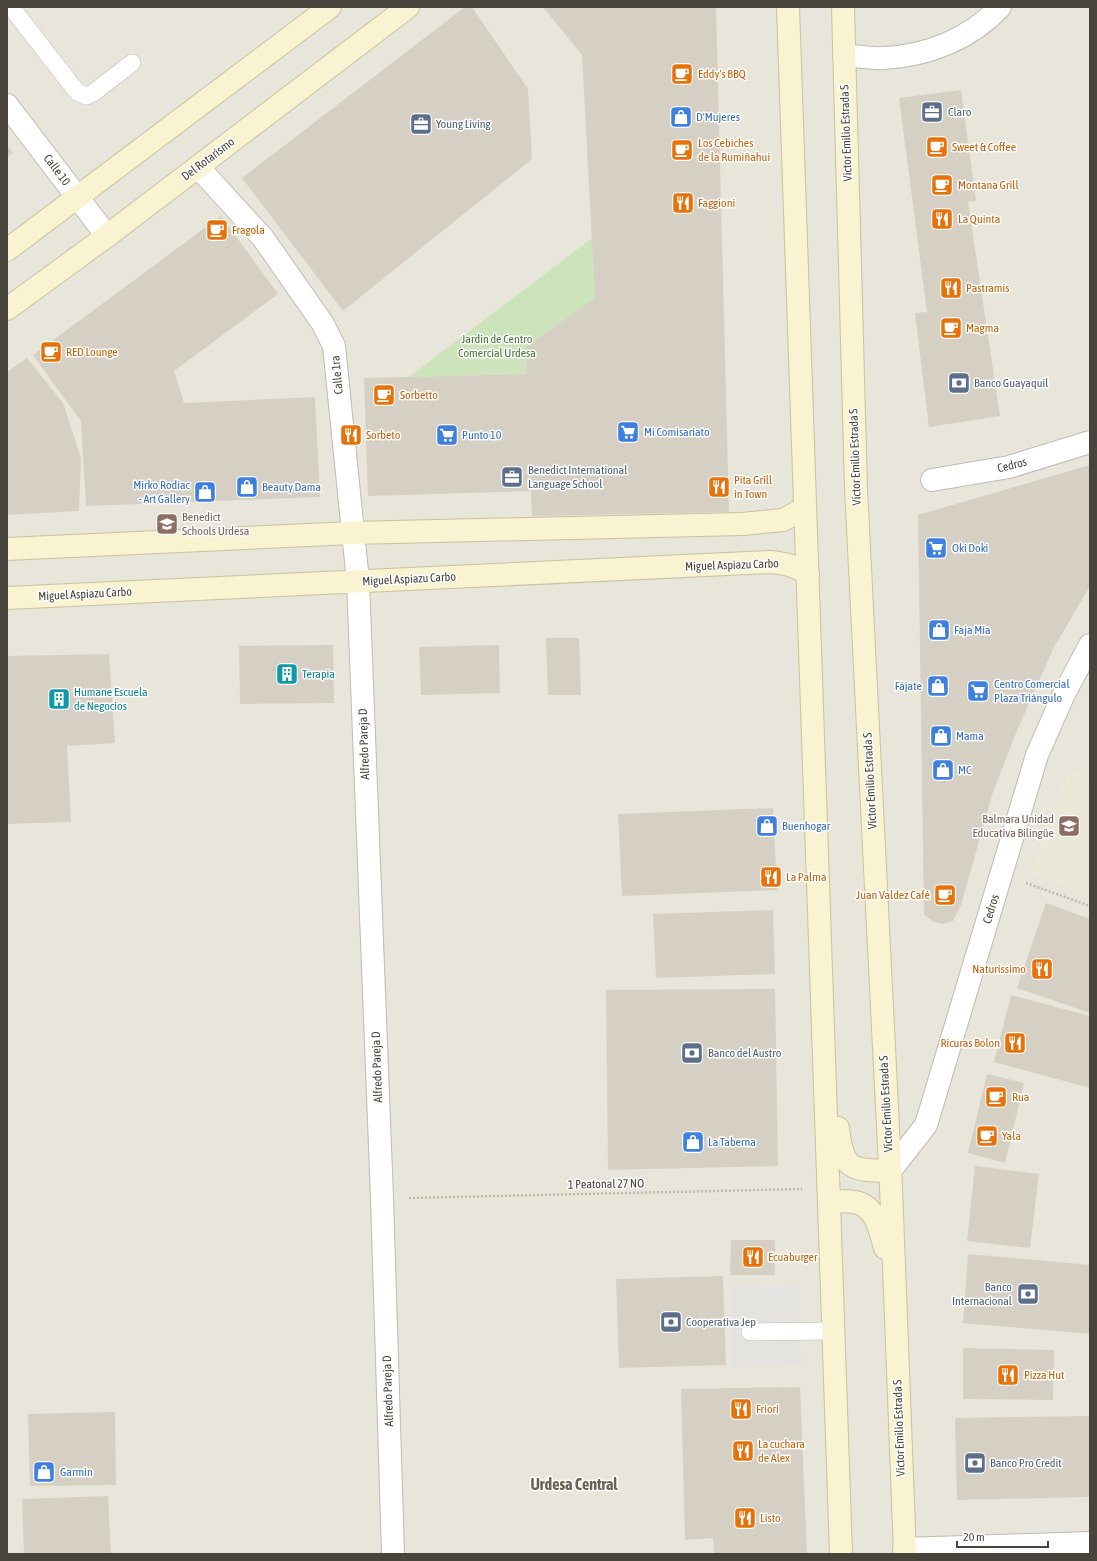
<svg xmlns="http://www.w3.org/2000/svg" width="1097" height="1561" viewBox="0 0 1097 1561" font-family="'Asap Condensed',sans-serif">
	<rect width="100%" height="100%" fill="#f4f3ed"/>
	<rect fill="#e8e5db" x="7" y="7" width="1083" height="1547"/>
	<polygon fill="#ece8d8" points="1068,770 1090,779 1090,893 1031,873"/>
	<polygon fill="#cde3bb" points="592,238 595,298 526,347 527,374 409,377"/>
	<polygon fill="#e4e3e0" points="798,1285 801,1365 733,1367 731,1287"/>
	<g fill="#d5d0c3">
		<polygon points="465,7 472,7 528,89 532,159 343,311 242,178"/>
		<polygon points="543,7 716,7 729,512 532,516 531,491 368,496 364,378 527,374 526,347 595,298 582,55"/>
		<polygon points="961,90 976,201 968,202 1000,416 929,427 915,313 927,312 899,98"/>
		<polygon points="7,146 13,153 7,157"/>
		<polygon points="221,216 278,294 174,371 184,403 315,397 320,497 86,506 81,421 33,355"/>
		<polygon points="27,358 63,403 81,458 79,511 7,515 7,372"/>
		<polygon points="1090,465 1090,586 1053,649 1016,733 993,792 961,905 953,921 943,924 934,922 924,915 918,515"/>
		<polygon points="546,638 579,638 581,695 548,695"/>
		<polygon points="333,645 334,703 240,704 239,646"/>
		<polygon points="499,645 500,693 421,695 419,647"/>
		<polygon points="109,654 115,743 67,746 71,822 7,824 7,656"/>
		<polygon points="773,808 777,890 622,896 618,814"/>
		<polygon points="1046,903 1090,919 1090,1013 1017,988"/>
		<polygon points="773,910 775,974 656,978 653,914"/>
		<polygon points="775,989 778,1166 608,1170 606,990"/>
		<polygon points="1011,995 1090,1016 1090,1088 994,1062"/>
		<polygon points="987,1074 1024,1083 1005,1163 968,1153"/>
		<polygon points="975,1166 1039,1174 1030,1248 967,1241"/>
		<polygon points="731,1240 775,1240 775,1275 730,1275"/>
		<polygon points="968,1254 1090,1265 1090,1334 963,1323"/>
		<polygon points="723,1276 726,1365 619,1368 616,1279"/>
		<polygon points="963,1348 1054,1350 1053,1400 963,1399"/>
		<polygon points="800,1387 807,1554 714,1554 713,1538 685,1540 681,1389"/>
		<polygon points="115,1412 116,1485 30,1486 28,1414"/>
		<polygon points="1090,1416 1090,1497 957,1500 955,1418"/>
		<polygon points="108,1496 111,1554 24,1554 22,1499"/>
	</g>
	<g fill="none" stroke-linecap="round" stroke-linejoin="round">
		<g stroke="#bfbbb0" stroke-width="18">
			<g id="lane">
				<polyline points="11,7 77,92 87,96 93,93 132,63"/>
				<polyline points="750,1332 834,1331"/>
			</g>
		</g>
		<g stroke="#bfbbb0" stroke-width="24">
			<g id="street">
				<path d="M 844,55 C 857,56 871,59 884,58 C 927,56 970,39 1000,7"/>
				<polyline points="7,105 107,236"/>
				<polyline points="198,167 263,238 323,324 334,346 358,581 382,1198 393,1554"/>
				<polyline points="932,480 1009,467 1090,442"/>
				<polyline points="890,1171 926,1125 1037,755 1063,696 1090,645"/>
				<polyline points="904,1549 1090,1543"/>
			</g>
		</g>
		<g stroke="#c8c29e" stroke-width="24">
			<g id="secondary">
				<polyline points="788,7 841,1554"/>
				<polyline points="843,7 856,488 891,1187 905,1554"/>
				<polyline points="7,250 330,7"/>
				<polyline points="7,309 107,236 408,7"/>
				<polyline points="7,549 352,533 742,524 783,520 805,508"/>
				<path d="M 7,598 L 770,562 C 785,563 795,566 808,574"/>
				<path d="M 838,1128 C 843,1170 850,1170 890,1171"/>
				<path d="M 829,1202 C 837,1202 846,1200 854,1202 C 876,1205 880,1231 885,1248"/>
			</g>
		</g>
		<g stroke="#bfb8a3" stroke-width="2.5" stroke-dasharray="2 2" stroke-linecap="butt">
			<polyline points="1026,883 1090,906"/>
			<polyline points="409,1198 802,1189"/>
		</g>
		<use href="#lane" stroke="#fff" stroke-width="17"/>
		<use href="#street" stroke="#fff" stroke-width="22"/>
		<use href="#secondary" stroke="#f9f3d2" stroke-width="22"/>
	</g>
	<defs>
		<g id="cafe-square" transform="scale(1.15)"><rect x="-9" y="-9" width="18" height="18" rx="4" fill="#e8710a" stroke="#fff"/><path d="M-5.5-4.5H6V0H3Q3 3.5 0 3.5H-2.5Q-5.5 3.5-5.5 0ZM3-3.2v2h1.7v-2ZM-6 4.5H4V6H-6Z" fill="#fff"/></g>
		<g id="office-square" transform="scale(1.15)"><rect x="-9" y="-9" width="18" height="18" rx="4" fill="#5c6f8a" stroke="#fff"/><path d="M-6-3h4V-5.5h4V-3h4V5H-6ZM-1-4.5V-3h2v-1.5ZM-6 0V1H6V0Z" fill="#fff"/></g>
		<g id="shop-square" transform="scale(1.15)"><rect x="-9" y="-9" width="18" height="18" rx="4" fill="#3f7fe0" stroke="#fff"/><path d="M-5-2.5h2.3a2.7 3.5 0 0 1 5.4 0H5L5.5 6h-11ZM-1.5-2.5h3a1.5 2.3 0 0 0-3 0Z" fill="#fff"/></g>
		<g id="restaurant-square" transform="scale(1.15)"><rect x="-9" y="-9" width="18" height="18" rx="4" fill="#e8710a" stroke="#fff"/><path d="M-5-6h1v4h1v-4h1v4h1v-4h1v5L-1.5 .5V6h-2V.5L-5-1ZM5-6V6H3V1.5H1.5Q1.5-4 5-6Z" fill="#fff"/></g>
		<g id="bank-square" transform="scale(1.15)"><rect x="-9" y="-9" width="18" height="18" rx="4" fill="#5c6f8a" stroke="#fff"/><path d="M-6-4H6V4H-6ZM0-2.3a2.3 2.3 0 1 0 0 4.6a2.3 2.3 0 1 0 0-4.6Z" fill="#fff"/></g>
		<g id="supermarket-square" transform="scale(1.15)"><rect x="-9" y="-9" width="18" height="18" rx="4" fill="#3f7fe0" stroke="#fff"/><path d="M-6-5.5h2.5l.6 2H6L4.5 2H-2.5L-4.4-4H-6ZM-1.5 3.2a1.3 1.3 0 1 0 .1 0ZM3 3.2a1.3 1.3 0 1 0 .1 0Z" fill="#fff"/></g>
		<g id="school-square" transform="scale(1.15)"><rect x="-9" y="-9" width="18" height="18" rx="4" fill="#8d6e63" stroke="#fff"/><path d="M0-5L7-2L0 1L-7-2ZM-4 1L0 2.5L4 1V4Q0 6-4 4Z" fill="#fff"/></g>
		<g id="building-square" transform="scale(1.15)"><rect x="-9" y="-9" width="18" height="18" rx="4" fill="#0f9aa8" stroke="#fff"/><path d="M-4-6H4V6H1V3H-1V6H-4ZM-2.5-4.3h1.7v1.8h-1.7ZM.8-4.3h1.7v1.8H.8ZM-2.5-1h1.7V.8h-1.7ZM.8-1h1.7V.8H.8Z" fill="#fff"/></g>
	</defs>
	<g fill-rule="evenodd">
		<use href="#cafe-square" x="682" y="74"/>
		<use href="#office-square" x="932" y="112"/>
		<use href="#shop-square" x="681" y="117"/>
		<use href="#office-square" x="421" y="124"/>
		<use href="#cafe-square" x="937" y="147"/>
		<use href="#cafe-square" x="682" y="150"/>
		<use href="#cafe-square" x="942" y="185"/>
		<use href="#restaurant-square" x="683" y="203"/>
		<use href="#restaurant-square" x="942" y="219"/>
		<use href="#cafe-square" x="217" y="230"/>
		<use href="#restaurant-square" x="951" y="288"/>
		<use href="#cafe-square" x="951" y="328"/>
		<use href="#cafe-square" x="51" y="352"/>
		<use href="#bank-square" x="959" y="383"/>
		<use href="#cafe-square" x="384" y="395"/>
		<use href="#supermarket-square" x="628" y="432"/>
		<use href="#restaurant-square" x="351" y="435"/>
		<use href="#supermarket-square" x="447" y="435"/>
		<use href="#office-square" x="512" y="477"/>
		<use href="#shop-square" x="247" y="487"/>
		<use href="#restaurant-square" x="719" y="487"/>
		<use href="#shop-square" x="205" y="492"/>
		<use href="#school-square" x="167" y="524"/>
		<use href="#supermarket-square" x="936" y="548"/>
		<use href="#shop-square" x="939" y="630"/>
		<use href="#building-square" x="287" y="674"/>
		<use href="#shop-square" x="938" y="686"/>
		<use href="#supermarket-square" x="978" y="691"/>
		<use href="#building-square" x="59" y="699"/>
		<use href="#shop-square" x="941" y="736"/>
		<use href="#shop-square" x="943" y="770"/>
		<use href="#shop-square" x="767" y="826"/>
		<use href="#school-square" x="1069" y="826"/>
		<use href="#restaurant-square" x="771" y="877"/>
		<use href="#cafe-square" x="945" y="895"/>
		<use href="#restaurant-square" x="1042" y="969"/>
		<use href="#restaurant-square" x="1015" y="1043"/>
		<use href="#bank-square" x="692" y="1053"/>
		<use href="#cafe-square" x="996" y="1097"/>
		<use href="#cafe-square" x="987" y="1136"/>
		<use href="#shop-square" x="693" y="1142"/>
		<use href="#restaurant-square" x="753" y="1257"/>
		<use href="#bank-square" x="1028" y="1294"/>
		<use href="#bank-square" x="671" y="1322"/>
		<use href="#restaurant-square" x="1008" y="1375"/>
		<use href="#restaurant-square" x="741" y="1409"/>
		<use href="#restaurant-square" x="743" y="1451"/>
		<use href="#bank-square" x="975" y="1463"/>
		<use href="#shop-square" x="44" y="1472"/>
		<use href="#restaurant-square" x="745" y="1518"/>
	</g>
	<g text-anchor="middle" stroke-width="3" stroke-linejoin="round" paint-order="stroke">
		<g font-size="12" fill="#c56008" stroke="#fff" text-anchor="start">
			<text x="698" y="78">Eddy's BBQ</text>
			<text x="698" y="147">Los Cebiches<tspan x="698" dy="14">de la Rumiñahui</tspan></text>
			<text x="952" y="151">Sweet &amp; Coffee</text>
			<text x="958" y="189">Montana Grill</text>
			<text x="698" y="207">Faggioni</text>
			<text x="958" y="223">La Quinta</text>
			<text x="232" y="234">Fragola</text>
			<text x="966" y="292">Pastramis</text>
			<text x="966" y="332">Magma</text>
			<text x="66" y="356">RED Lounge</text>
			<text x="400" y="399">Sorbetto</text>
			<text x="366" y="439">Sorbeto</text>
			<text x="734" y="484">Pita Grill<tspan x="734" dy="14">in Town</tspan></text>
			<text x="786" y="881">La Palma</text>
			<text x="930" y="899" text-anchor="end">Juan Valdez Café</text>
			<text x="1026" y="973" text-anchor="end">Naturíssimo</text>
			<text x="1000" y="1047" text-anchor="end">Ricuras Bolon</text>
			<text x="1012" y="1101">Rua</text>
			<text x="1002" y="1140">Yala</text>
			<text x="768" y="1261">Ecuaburger</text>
			<text x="1024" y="1379">Pizza Hut</text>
			<text x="756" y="1413">Friori</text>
			<text x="758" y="1448">La cuchara<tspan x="758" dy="14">de Alex</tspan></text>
			<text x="760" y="1522">Listo</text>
		</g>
		<g font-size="12" fill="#4e5e75" stroke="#fff" text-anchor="start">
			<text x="948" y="116">Claro</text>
			<text x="436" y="128">Young Living</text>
			<text x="974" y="387">Banco Guayaquil</text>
			<text x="528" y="474">Benedict International<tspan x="528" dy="14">Language School</tspan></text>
			<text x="708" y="1057">Banco del Austro</text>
			<text x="1012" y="1291" text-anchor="end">Banco<tspan x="1012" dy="14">Internacional</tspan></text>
			<text x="686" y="1326">Cooperativa Jep</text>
			<text x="990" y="1467">Banco Pro Credit</text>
		</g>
		<g font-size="12" fill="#366cbe" stroke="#fff" text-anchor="start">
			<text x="696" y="121">D'Mujeres</text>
			<text x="644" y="436">Mi Comisariato</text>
			<text x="462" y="439">Punto 10</text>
			<text x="190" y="489" text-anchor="end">Mirko Rodiac<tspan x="190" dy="14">- Art Gallery</tspan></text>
			<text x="262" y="491">Beauty Dama</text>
			<text x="952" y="552">Oki Doki</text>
			<text x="954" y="634">Faja Mía</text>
			<text x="994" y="688">Centro Comercial<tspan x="994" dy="14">Plaza Triángulo</tspan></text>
			<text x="922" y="690" text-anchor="end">Fájate</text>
			<text x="956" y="740">Mama</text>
			<text x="958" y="774">MC</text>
			<text x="782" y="830">Buenhogar</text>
			<text x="708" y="1146">La Taberna</text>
			<text x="60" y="1476">Garmin</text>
		</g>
		<g font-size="12" fill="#48443b" stroke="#fff">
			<text transform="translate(846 133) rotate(-92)" y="4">Víctor Emilio Estrada S</text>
			<text transform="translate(208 159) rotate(-37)" y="4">Del Rotarismo</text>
			<text transform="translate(57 170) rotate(53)" y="4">Calle 10</text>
			<text transform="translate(337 375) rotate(-95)" y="4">Calle 1ra</text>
			<text transform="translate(855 457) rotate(-92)" y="4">Víctor Emilio Estrada S</text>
			<text transform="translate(1012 465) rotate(-14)" y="4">Cedros</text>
			<text transform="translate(732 565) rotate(-2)" y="4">Miguel Aspiazu Carbo</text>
			<text transform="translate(409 579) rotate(-3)" y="4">Miguel Aspiazu Carbo</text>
			<text transform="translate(85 594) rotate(-3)" y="4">Miguel Aspiazu Carbo</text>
			<text transform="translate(364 744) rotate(-92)" y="4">Alfredo Pareja D</text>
			<text transform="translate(870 781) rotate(-93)" y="4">Víctor Emilio Estrada S</text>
			<text transform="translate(991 909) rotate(-73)" y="4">Cedros</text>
			<text transform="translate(377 1067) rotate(-92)" y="4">Alfredo Pareja D</text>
			<text transform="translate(886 1104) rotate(-93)" y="4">Víctor Emilio Estrada S</text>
			<text transform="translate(606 1184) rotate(-1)" y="4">1 Peatonal 27 NO</text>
			<text transform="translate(388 1391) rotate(-92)" y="4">Alfredo Pareja D</text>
			<text transform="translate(899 1428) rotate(-92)" y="4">Víctor Emilio Estrada S</text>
		</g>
		<g font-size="12" fill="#467434" stroke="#fff">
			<text x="497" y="343">Jardin de Centro<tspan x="497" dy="14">Comercial Urdesa</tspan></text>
		</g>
		<g font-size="12" fill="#785e54" stroke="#fff" text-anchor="start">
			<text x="182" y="521">Benedict<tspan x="182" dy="14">Schools Urdesa</tspan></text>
			<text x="1054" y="823" text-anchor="end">Balmara Unidad<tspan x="1054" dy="14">Educativa Bilingüe</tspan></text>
		</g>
		<g font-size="12" fill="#0d838f" stroke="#fff" text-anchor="start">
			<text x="302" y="678">Terapia</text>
			<text x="74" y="696">Humane Escuela<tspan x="74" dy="14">de Negocios</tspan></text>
		</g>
		<g font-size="16" font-weight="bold" fill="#6a6353" stroke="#fff">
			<text x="574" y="1490">Urdesa Central</text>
		</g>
	</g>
	<rect width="1097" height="1561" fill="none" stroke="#48443b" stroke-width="16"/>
	<path d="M957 1541v6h91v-6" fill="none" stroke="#48443b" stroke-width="2"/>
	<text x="963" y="1541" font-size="12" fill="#48443b" stroke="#ffffff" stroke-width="3" paint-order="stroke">20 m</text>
</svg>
